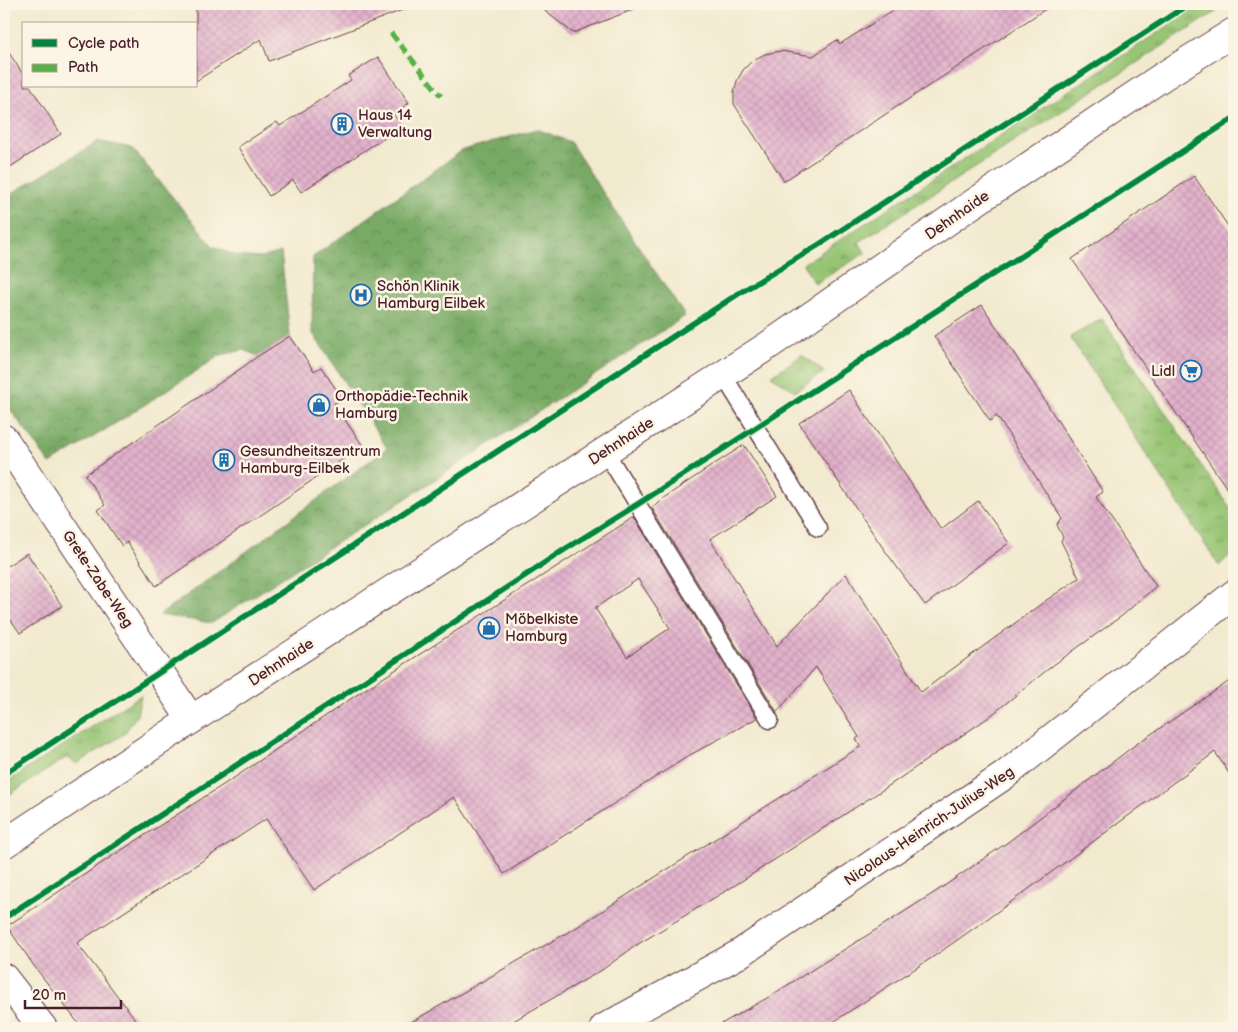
<svg xmlns="http://www.w3.org/2000/svg" width="1238" height="1032" viewBox="0 0 1238 1032" font-family="'Balsamiq Sans',sans-serif">
	<defs>
		<pattern id="grass-tufts" width="24" height="20" patternUnits="userSpaceOnUse" patternTransform="scale(1.25)"><rect width="24" height="20" fill="#96c473"/><path d="M3 7l-1-3M5 7V3M7 7l1-3M15 17l-1-3M17 17v-4M19 17l1-3" fill="none" stroke="#7c9f5f"/></pattern>
		<pattern id="forest-crowns" width="20" height="18" patternUnits="userSpaceOnUse" patternTransform="scale(1.25)"><rect width="20" height="18" fill="#78aa65"/><path d="M2 6a3 3 0 1 1 6 0M12 15a3 3 0 1 1 6 0" fill="none" stroke="#648a53"/></pattern>
		<pattern id="building-cross-hatch" width="8" height="8" patternUnits="userSpaceOnUse" patternTransform="scale(1.25)"><rect width="8" height="8" fill="#e2b2cc"/><path d="M0 0l8 8M0 8l8-8" fill="none" stroke="#c399af"/></pattern>
	</defs>
	<rect width="100%" height="100%" fill="#fcf5e5"/>
	<filter id="ink" filterUnits="userSpaceOnUse"><feTurbulence type="fractalNoise" baseFrequency=".02" numOctaves="2"/><feDisplacementMap in="SourceGraphic" scale="10" xChannelSelector="R" yChannelSelector="G"/><feConvolveMatrix kernelMatrix="1 2 1 2 8 2 1 2 1" color-interpolation-filters="sRGB"/></filter>
	<filter id="wash" filterUnits="userSpaceOnUse"><feTurbulence type="fractalNoise" baseFrequency=".0096" numOctaves="4" result="noise"/><feDisplacementMap in="SourceGraphic" scale="20" xChannelSelector="R" yChannelSelector="G"/><feGaussianBlur stdDeviation="1.12" result="paint"/><feColorMatrix in="noise" values="0 0 0 0 0 0 0 0 0 0 0 0 0 0 0 0 0 1.4 0 .05"/><feComposite in="paint" operator="in"/></filter>
	<g filter="url(#wash)">
		<rect width="100%" height="100%" fill="#f2eacf"/>
		<g fill="url(#grass-tufts)" stroke="#70724f">
			<polygon points="1202,4 1228,4 859,242 865,253 815,284 803,264"/>
			<polygon points="1102,319 1234,514 1234,551 1219,566 1070,337"/>
			<polygon points="802,355 824,372 795,391 771,376"/>
			<polygon points="141,695 137,715 124,734 77,764 67,757 4,798 4,784"/>
		</g>
		<g fill="url(#forest-crowns)" stroke="#616448">
			<polygon points="537,129 570,142 644,255 685,316 416,492 212,623 160,615 387,448 312,332 313,257 463,150"/>
			<polygon points="98,141 132,148 213,246 237,256 261,258 281,252 290,336 258,356 243,350 221,355 129,415 50,464 4,401 4,198"/>
		</g>
		<g id="blocks">
			<g fill="url(#building-cross-hatch)" fill-rule="evenodd">
				<polygon points="196,4 412,4 413,6 269,61 261,39 196,81"/>
				<polygon points="536,4 642,4 642,6 573,33"/>
				<polygon points="903,4 1053,4 784,181 734,104 734,92 737,81 743,70 753,60 765,54 781,51 813,56 837,40 840,44"/>
				<polygon points="4,45 24,76 24,86 30,86 61,134 4,171"/>
				<polygon points="378,57 409,103 393,114 402,126 301,192 293,180 269,196 238,147 277,122 280,126 351,80 348,76"/>
				<polygon points="1194,176 1234,235 1234,499 1072,259"/>
				<polygon points="982,305 1038,390 1103,492 1096,497 1156,586 1123,615 1052,666 989,717 887,787 737,884 635,946 602,970 501,1028 401,1028 577,927 861,746 856,739 859,737 816,667 777,712 652,508 659,501 713,465 744,445 777,496 710,539 777,646 846,574 921,692 1048,599 1079,578 1061,541 1063,537 1057,525 1062,518 997,416 990,421 934,336"/>
				<polygon points="290,336 314,371 321,367 342,398 334,404 363,446 156,586 127,542 122,546 98,510 105,505 85,475 243,367 258,356"/>
				<polygon points="849,390 941,529 978,501 1009,543 925,605 883,548 799,423"/>
				<path d="M 634,517 L 757,718 L 690,755 L 504,874 L 454,797 L 314,890 L 266,819 L 77,943 L 142,1028 L 82,1028 L 34,966 L 7,926 L 114,855 L 237,776 L 361,692 ZM 638,579 L 670,628 L 627,657 L 595,608 Z"/>
				<polygon points="27,553 62,606 20,633 4,610 4,568"/>
				<polygon points="1234,678 1234,781 1215,752 1011,902 936,955 824,1028 714,1028 767,998 874,931 940,889 1008,842 1135,745"/>
			</g>
		</g>
	</g>
	<g filter="url(#ink)">
		<use href="#blocks" fill-opacity="0" stroke="#633d44" stroke-width="1"/>
		<g fill="none" stroke-linecap="round" stroke-linejoin="round">
			<g stroke="#633d44" stroke-width="19">
				<g id="service">
					<polyline points="723,375 818,528"/>
					<polyline points="605,451 770,720"/>
				</g>
			</g>
			<g stroke="#633d44" stroke-width="30">
				<g id="minor">
					<polyline points="4,439 160,672 191,720"/>
					<polyline points="4,978 43,1028"/>
					<polyline points="604,1028 739,954 1005,775 1234,594"/>
				</g>
			</g>
			<g stroke="#633d44" stroke-width="30">
				<polyline id="secondary" points="4,844 191,720 769,345 965,209 1165,75 1234,32"/>
			</g>
			<use href="#service" stroke="#fff" stroke-width="16"/>
			<use href="#minor" stroke="#fff" stroke-width="28"/>
			<use href="#secondary" stroke="#fff" stroke-width="28"/>
			<polyline stroke="#57b146" stroke-width="5" stroke-dasharray="10 5" stroke-linecap="butt" points="391,33 441,96"/>
			<g stroke="#fcf5e5" stroke-width="9">
				<g id="cycleway">
					<polyline points="4,774 738,294 820,244 1189,4"/>
					<polyline points="4,918 567,548 638,504 1234,118"/>
				</g>
			</g>
			<use href="#cycleway" stroke="#00873e" stroke-width="6"/>
		</g>
	</g>
	<defs>
		<g id="building-ring" transform="scale(1.125)"><circle r="9.5" fill="#fcf5e5" stroke="#1f6fb2" stroke-width="1.5"/><path d="M-4-6H4V6H1V3H-1V6H-4ZM-2.5-4.3h1.7v1.8h-1.7ZM.8-4.3h1.7v1.8H.8ZM-2.5-1h1.7V.8h-1.7ZM.8-1h1.7V.8H.8Z" fill="#1f6fb2"/></g>
		<g id="hospital-ring" transform="scale(1.125)"><circle r="9.5" fill="#fcf5e5" stroke="#1f6fb2" stroke-width="1.5"/><path d="M-5-5h3v3.5h4V-5h3V5h-3V1.5h-4V5h-3Z" fill="#1f6fb2"/></g>
		<g id="supermarket-ring" transform="scale(1.125)"><circle r="9.5" fill="#fcf5e5" stroke="#1f6fb2" stroke-width="1.5"/><path d="M-6-5.5h2.5l.6 2H6L4.5 2H-2.5L-4.4-4H-6ZM-1.5 3.2a1.3 1.3 0 1 0 .1 0ZM3 3.2a1.3 1.3 0 1 0 .1 0Z" fill="#1f6fb2"/></g>
		<g id="shop-ring" transform="scale(1.125)"><circle r="9.5" fill="#fcf5e5" stroke="#1f6fb2" stroke-width="1.5"/><path d="M-5-2.5h2.3a2.7 3.5 0 0 1 5.4 0H5L5.5 6h-11ZM-1.5-2.5h3a1.5 2.3 0 0 0-3 0Z" fill="#1f6fb2"/></g>
	</defs>
	<g fill-rule="evenodd">
		<use href="#building-ring" x="342" y="124"/>
		<use href="#hospital-ring" x="361" y="295"/>
		<use href="#supermarket-ring" x="1191" y="371"/>
		<use href="#shop-ring" x="319" y="405"/>
		<use href="#building-ring" x="224" y="460"/>
		<use href="#shop-ring" x="489" y="628"/>
	</g>
	<g text-anchor="middle" stroke-width="5" stroke-linejoin="round" paint-order="stroke">
		<g font-size="15" fill="#4a1f2b" stroke="#fcf5e5" text-anchor="start">
			<text x="358" y="120">Haus 14<tspan x="358" dy="17">Verwaltung</tspan></text>
			<text x="377" y="291">Schön Klinik<tspan x="377" dy="17">Hamburg Eilbek</tspan></text>
			<text x="1175" y="376" text-anchor="end">Lidl</text>
			<text x="335" y="401">Orthopädie-Technik<tspan x="335" dy="17">Hamburg</tspan></text>
			<text x="240" y="456">Gesundheitszentrum<tspan x="240" dy="17">Hamburg-Eilbek</tspan></text>
			<text x="505" y="624">Möbelkiste<tspan x="505" dy="17">Hamburg</tspan></text>
		</g>
		<g font-size="15" fill="#4a1f2b" stroke="#fcf5e5">
			<text transform="translate(957 215) rotate(-35)" y="5">Dehnhaide</text>
			<text transform="translate(621 441) rotate(-33)" y="5">Dehnhaide</text>
			<text transform="translate(98 579) rotate(56)" y="5">Grete-Zabe-Weg</text>
			<text transform="translate(281 662) rotate(-33)" y="5">Dehnhaide</text>
			<text transform="translate(929 826) rotate(-34)" y="5">Nicolaus-Heinrich-Julius-Weg</text>
		</g>
	</g>
	<rect width="1238" height="1032" fill="none" stroke="#fcf5e5" stroke-width="20"/>
	<rect x="22" y="22" width="175" height="65" fill="#fcf5e5" stroke="#b59f9b"/>
	<rect x="32" y="39" width="25" height="8" fill="#00873e" stroke="#b59f9b"/>
	<text x="68" y="48" font-size="15" fill="#4a1f2b">Cycle path</text>
	<rect x="32" y="64" width="25" height="8" fill="#57b146" stroke="#b59f9b"/>
	<text x="68" y="72" font-size="15" fill="#4a1f2b">Path</text>
	<path d="M25 1000v8h96v-8" fill="none" stroke="#4a1f2b" stroke-width="2.5"/>
	<text x="32" y="1000" font-size="15" fill="#4a1f2b" stroke="#fcf5e5" stroke-width="4" paint-order="stroke">20 m</text>
</svg>
